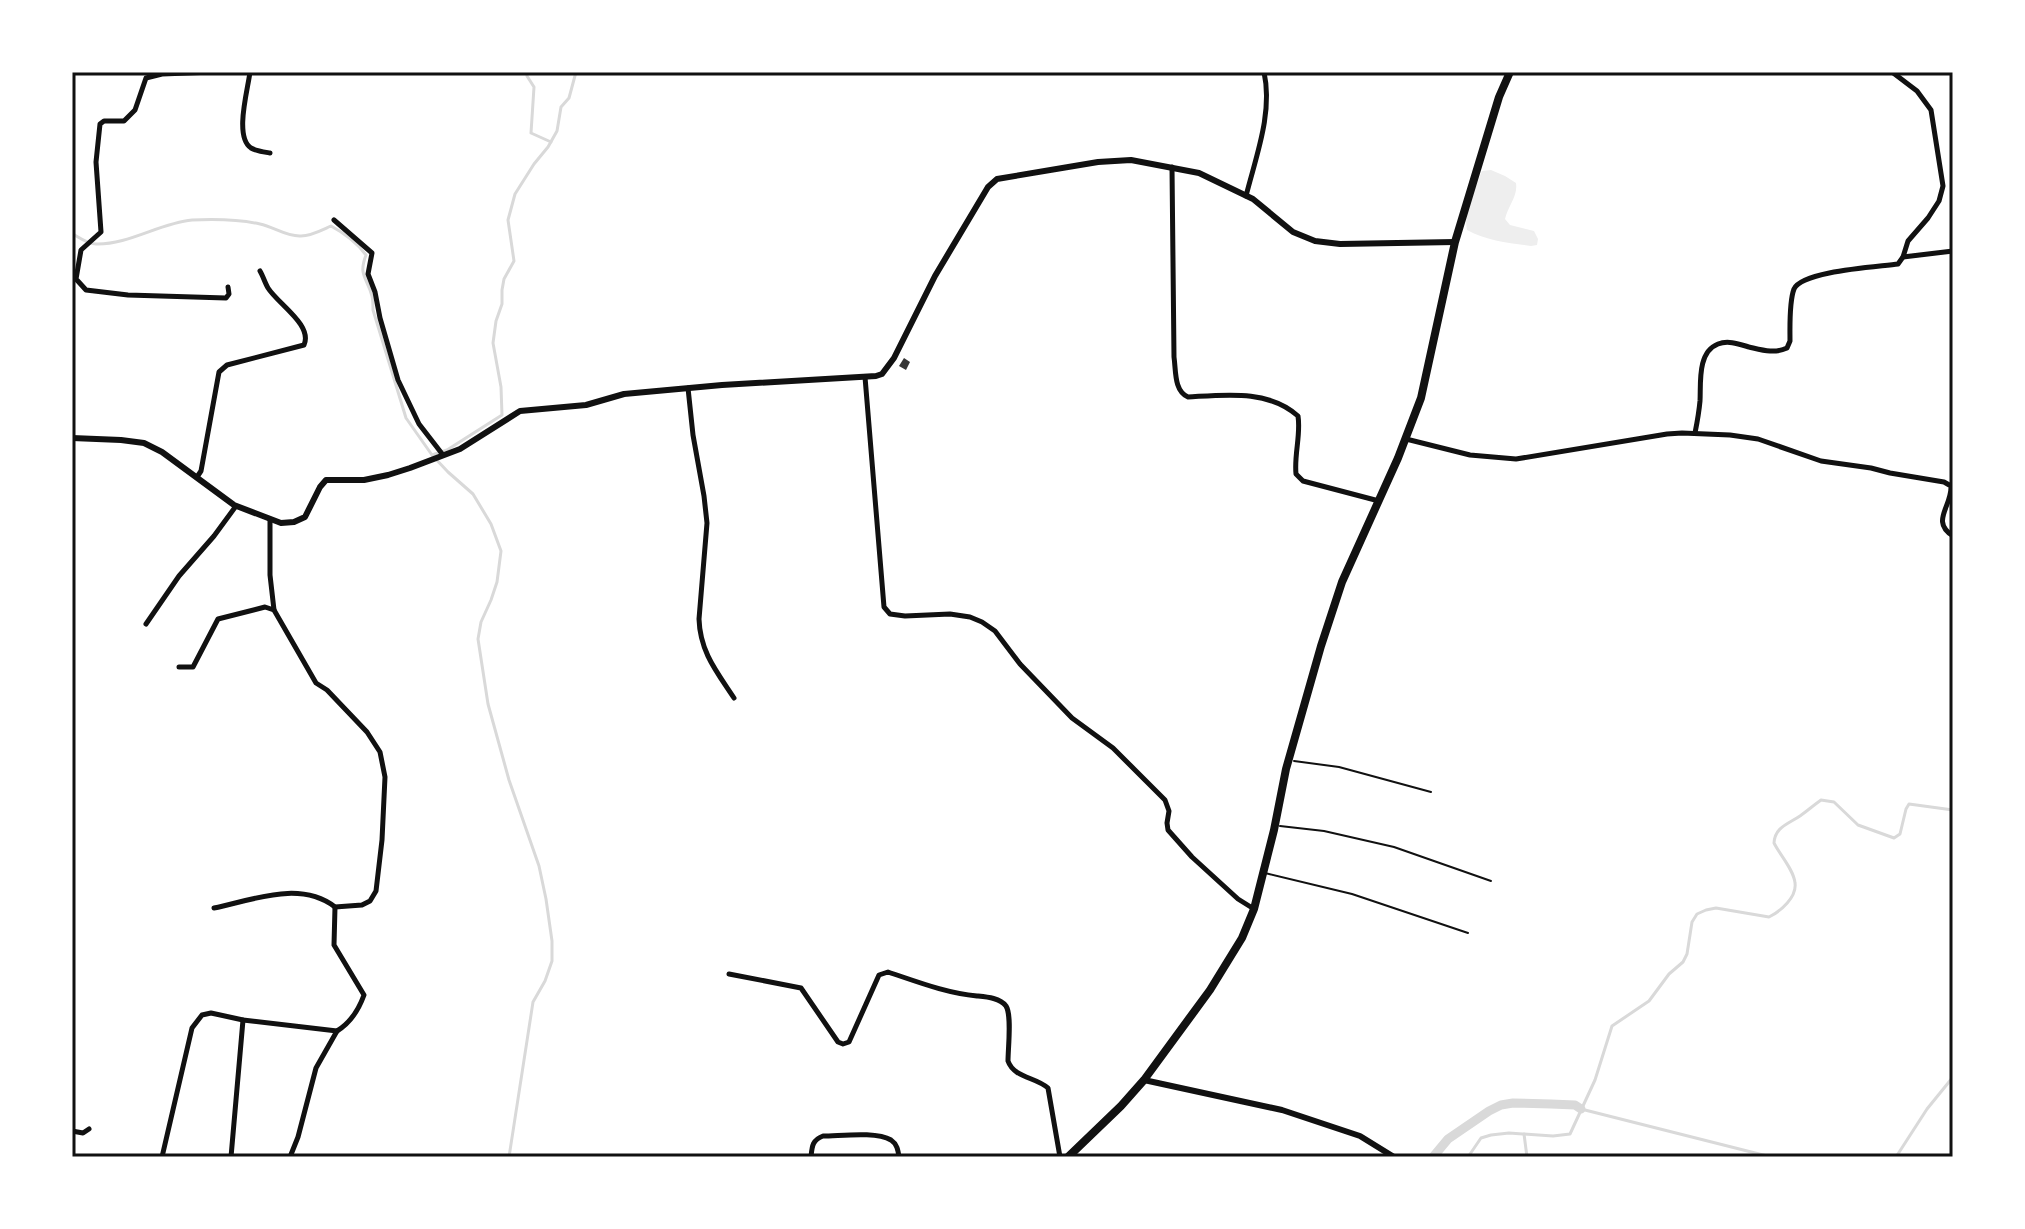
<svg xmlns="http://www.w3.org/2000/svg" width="2025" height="1229" viewBox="0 0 2025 1229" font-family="Cabin,sans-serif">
	<rect width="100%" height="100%" fill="#fff"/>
	<path fill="#eee" d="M 1491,170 L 1505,176 L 1516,183 C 1518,196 1508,206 1505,219 L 1510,225 L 1534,231 L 1538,239 L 1537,245 L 1531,246 C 1509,243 1487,241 1467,230 C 1463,211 1475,191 1481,173 L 1482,171 Z"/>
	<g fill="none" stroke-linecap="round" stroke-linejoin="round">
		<g stroke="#d9d9d9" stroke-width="3">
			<polyline points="527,72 527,76 534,87 531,133 551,142"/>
			<path d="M 73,234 C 80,238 88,244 96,244 C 128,245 160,223 192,220 C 215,219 238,219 260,224 C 274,227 287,237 301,236 C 311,236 322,230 331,226 C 344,233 357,243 366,255 C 358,276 367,277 372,296 C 373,300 373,305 373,310 L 406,418 L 432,455 L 448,472 L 473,494 L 491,524 L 501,551 L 497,582 L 491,600 L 481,622 L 478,639 L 488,704 L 509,780 L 539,866 L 546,899 L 552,941 L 552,961 L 545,981 L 533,1002 L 509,1157"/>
			<polyline points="432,455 447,450 502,415 501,387 493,343 496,321 502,304 502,290 504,279 514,261 508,220 515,194 534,164 548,147 557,131 561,107 569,98 576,72"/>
			<polyline points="1581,1109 1771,1157"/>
			<polyline points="1524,1134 1527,1157"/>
			<path d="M 1468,1157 L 1481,1138 L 1491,1135 L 1509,1133 L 1553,1136 L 1570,1134 L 1595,1080 L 1612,1026 L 1649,1001 L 1669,974 L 1683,962 L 1687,954 L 1692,922 L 1697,914 L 1706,910 L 1716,908 L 1769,917 C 1781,911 1797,897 1795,883 C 1794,870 1780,855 1774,843 C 1775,827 1788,824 1800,816 C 1807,811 1814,805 1821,800 L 1834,802 L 1858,825 L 1894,838 L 1900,834 L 1906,809 L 1909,804 L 1953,810"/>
			<polyline points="1896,1157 1927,1109 1953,1077"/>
		</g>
		<polyline stroke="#d9d9d9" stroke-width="9" points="1433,1157 1448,1139 1489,1111 1501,1105 1513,1103 1551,1104 1575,1105 1581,1109"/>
	</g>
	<polygon fill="#353535" points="904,358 910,362 906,370 899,366"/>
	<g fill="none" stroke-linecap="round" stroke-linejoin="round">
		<g stroke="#111" stroke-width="2">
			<polyline points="1294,761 1339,767 1431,792"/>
			<polyline points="1280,826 1324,831 1394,847 1491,881"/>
			<polyline points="1265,873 1352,894 1468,933"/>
		</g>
		<g stroke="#111" stroke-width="5">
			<polyline points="213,72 162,74 146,78 135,110 124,121 104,121 100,124 96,162 101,232 81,250 76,279 86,290 128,295 226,298 229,294 228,287"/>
			<path d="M 250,72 C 248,89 234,137 251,148 C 256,151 264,152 270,153"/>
			<path d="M 1172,167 L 1174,357 C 1176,371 1174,391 1188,397 C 1224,395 1268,389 1298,416 C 1301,435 1294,454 1296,474 L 1303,481 L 1379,501"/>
			<path d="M 1246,196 C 1256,156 1273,113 1264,72"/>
			<polyline points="334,220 372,253 368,274 375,292 380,318 398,380 419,424 443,455"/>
			<polyline points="1903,257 1953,251"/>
			<polyline points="865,377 884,607 890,614 905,616 950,614 970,617 982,622 995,631 1020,664 1072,718 1113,748 1165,800 1169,811 1167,823 1168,830 1192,857 1238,899 1254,909"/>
			<path d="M 688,388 L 693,435 L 704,496 L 707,523 L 699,619 C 700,652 717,672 734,698"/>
			<path d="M 1695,433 C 1697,423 1699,412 1700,401 C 1701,384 1697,352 1718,344 C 1728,340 1739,344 1749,347 C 1762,350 1774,354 1787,348 L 1790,341 C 1790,327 1789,302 1794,289 C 1802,271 1877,267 1898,264 L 1903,257 L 1908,241 L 1928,218 L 1939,201 L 1943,186 L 1931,110 L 1917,91 L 1892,72"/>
			<path d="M 1406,439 L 1470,455 L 1516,459 L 1667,434 L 1682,433 L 1730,435 L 1758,439 L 1821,461 L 1871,468 L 1890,473 L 1944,482 L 1951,486 C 1952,507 1930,521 1953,536"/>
			<path d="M 197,477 L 201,471 L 219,372 L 227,365 L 304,345 C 313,325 278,304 268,288 C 265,283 263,276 260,271"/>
			<polyline points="146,624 179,576 214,536 236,506"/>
			<polyline points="179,667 193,667 218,619 265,607 274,610"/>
			<path d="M 214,908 C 253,900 300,880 335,907 L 362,905 L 370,901 L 376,891 L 382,840 L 385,777 L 380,752 L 367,732 L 327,690 L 316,683 L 274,610 L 270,575 L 270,519"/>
			<path d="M 729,974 L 801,988 L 838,1042 L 843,1044 L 849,1042 L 879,975 L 888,972 C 918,982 946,993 977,996 C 987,997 1000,998 1006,1006 C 1012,1015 1008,1048 1008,1061 C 1014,1078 1036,1077 1048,1088 L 1060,1157"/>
			<polyline points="72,1131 83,1133 89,1129"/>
			<path d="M 162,1157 L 192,1028 L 202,1015 L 211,1013 L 243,1020 L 337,1031 C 350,1023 359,1009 364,995 L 334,945 L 335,907"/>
			<polyline points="231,1157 243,1020"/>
			<polyline points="290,1157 298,1137 316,1068 337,1031"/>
			<path d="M 811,1157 C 812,1147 812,1140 823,1136 C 840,1136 876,1131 891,1140 C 897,1144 898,1150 899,1157"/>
		</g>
		<g stroke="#111" stroke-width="6">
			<polyline points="72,438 121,440 144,443 162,452 234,505 281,523 294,522 305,517 320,487 326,480 364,480 388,475 410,468 460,449 520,411 586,405 624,394 722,385 876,376 882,374 894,358 935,276 988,187 997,179 1098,162 1131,160 1199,173 1253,199 1293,232 1315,241 1340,244 1455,242"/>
			<polyline points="1144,1080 1282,1110 1360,1136 1394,1157"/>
		</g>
		<polyline stroke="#111" stroke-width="8" points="1068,1157 1121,1106 1144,1080 1210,990 1242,938 1254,909 1274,830 1286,769 1321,646 1342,582 1398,458 1421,398 1455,242 1499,97 1510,72"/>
	</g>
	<rect width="2025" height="1229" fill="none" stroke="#ffffff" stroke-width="148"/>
	<rect x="74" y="74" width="1877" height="1081" fill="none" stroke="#111" stroke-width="3"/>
</svg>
